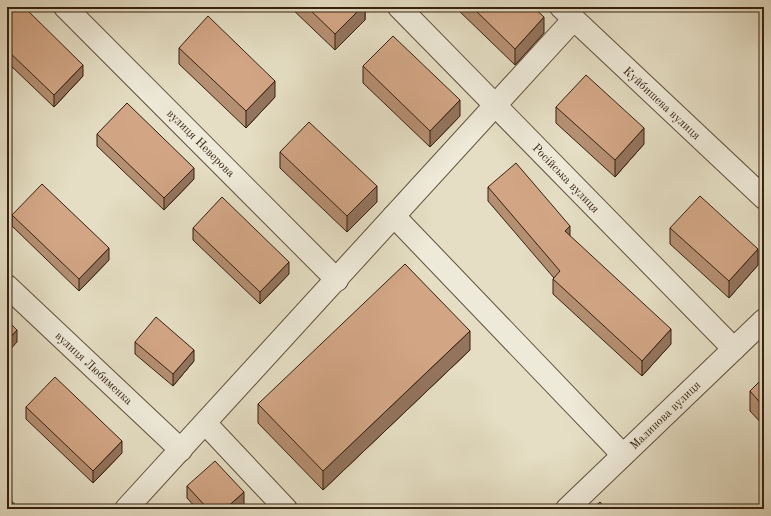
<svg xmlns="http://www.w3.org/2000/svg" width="771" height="516" viewBox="0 0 771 516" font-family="'Old Standard TT',serif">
	<rect width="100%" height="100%" fill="#e5dec4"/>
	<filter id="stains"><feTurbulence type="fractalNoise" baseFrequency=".005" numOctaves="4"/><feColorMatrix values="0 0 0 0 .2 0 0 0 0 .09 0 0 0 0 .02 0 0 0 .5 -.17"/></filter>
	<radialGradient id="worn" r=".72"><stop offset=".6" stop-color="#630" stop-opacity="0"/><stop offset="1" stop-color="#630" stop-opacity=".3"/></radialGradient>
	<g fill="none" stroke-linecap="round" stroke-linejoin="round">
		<g stroke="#61503c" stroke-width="24">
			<g id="minor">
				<polyline points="65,7 337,280"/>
				<polyline points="399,7 734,349"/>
				<polyline points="561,7 764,198"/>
				<polyline points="394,216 623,455"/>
				<polyline points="7,286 181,450"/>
				<polyline points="206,424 286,509"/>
				<polyline points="126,509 574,19"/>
				<polyline points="567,509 764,320"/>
			</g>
		</g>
		<use href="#minor" stroke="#eeead9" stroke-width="22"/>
	</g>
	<g fill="#b58f72" stroke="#35200e">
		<polygon points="126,7 137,7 132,12"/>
		<polygon points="290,7 365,7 365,20 335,50"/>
		<polygon points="455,7 533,7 544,33 515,65"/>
		<polygon points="7,10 83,76 54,107 7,62"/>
		<polygon points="179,48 275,97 246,128 179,64"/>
		<polygon points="363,66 460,116 430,147 363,83"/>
		<polygon points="556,107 644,144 615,177 556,123"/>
		<polygon points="97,134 194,179 164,210 97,146"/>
		<polygon points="280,152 377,202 347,232 280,168"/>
		<polygon points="488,187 570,236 671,344 642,376 553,294 553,279 554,278 488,201"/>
		<polygon points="12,215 109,260 79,291 12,226"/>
		<polygon points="193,228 289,274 260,304 193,240"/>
		<polygon points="670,228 758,265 729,298 670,244"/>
		<polygon points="135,342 194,361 173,386 135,354"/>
		<polygon points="470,350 323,490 258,423 258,404"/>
		<polygon points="764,377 764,426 750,411 750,391"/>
		<polygon points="26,407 122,453 93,483 26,419"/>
		<polygon points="187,486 244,504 239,509 197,509 187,498"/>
	</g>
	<g fill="#93745d" stroke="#35200e">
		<polygon points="132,7 137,7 132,12"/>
		<polygon points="362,7 365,7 365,20 335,50 335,34"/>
		<polygon points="544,17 544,33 515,65 515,49"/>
		<polygon points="83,65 83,76 54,107 54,95"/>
		<polygon points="275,81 275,97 246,128 246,111"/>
		<polygon points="460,100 460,116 430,147 430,131"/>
		<polygon points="644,128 644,144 615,177 615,160"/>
		<polygon points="194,168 194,179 164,210 164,198"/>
		<polygon points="377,186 377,202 347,232 347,216"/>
		<polygon points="570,226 570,241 565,231"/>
		<polygon points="109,248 109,260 79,291 79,279"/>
		<polygon points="758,249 758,265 729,298 729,281"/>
		<polygon points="289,262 289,274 260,304 260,292"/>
		<polygon points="671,329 671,344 642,376 642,361"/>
		<polygon points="17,330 17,342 7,353 7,341"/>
		<polygon points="470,331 470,350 323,490 323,471"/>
		<polygon points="194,350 194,361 173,386 173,374"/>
		<polygon points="122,441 122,453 93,483 93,471"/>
		<polygon points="244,492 244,504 239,509 225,509"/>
	</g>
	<g fill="#d2a685" stroke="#35200e">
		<polygon points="10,7 24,7 83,65 54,95 7,50 7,10"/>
		<polygon points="307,7 362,7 335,34"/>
		<polygon points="472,7 533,7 544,17 515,49"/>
		<polygon points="208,16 275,81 246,111 179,48"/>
		<polygon points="393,36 460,100 430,131 363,66"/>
		<polygon points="586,75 644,128 615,160 556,107"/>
		<polygon points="127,103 194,168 164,198 97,134"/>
		<polygon points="309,122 377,186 347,216 280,152"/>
		<polygon points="516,163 570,226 565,231 671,329 642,361 553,279 560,271 488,187"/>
		<polygon points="42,184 109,248 79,279 12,215"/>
		<polygon points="700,196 758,249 729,281 670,228"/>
		<polygon points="222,197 289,262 260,292 193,228"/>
		<polygon points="405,264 470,331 323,471 258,404"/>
		<polygon points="156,317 194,350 173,374 135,342"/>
		<polygon points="7,320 17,330 7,341"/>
		<polygon points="55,377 122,441 93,471 26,407"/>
		<polygon points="764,377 764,407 750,391"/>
		<polygon points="215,461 244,492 225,509 208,509 187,486"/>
		<polygon points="7,497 20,509 7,509"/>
		<polygon points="600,502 606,509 592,509"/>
	</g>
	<g text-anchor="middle" stroke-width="3" stroke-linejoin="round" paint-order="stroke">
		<g font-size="12" fill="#35200e" stroke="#eeead9">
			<text transform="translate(662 103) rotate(43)" y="4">Куйбишева вулиця</text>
			<text transform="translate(201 143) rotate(45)" y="4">вулиця Неверова</text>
			<text transform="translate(566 178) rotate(46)" y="4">Російська вулиця</text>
			<text transform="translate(94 368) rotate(43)" y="4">вулиця Любименка</text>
			<text transform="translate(665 415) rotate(-44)" y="4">Малинова вулиця</text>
		</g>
	</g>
	<rect width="771" height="516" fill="none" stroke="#e5dec4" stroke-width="24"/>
	<rect x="8" y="8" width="755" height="500" fill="none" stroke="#35200e" stroke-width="2"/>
	<rect x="12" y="12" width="747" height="492" fill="none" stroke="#35200e"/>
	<rect width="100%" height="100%" filter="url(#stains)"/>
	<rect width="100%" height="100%" fill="url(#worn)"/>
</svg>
